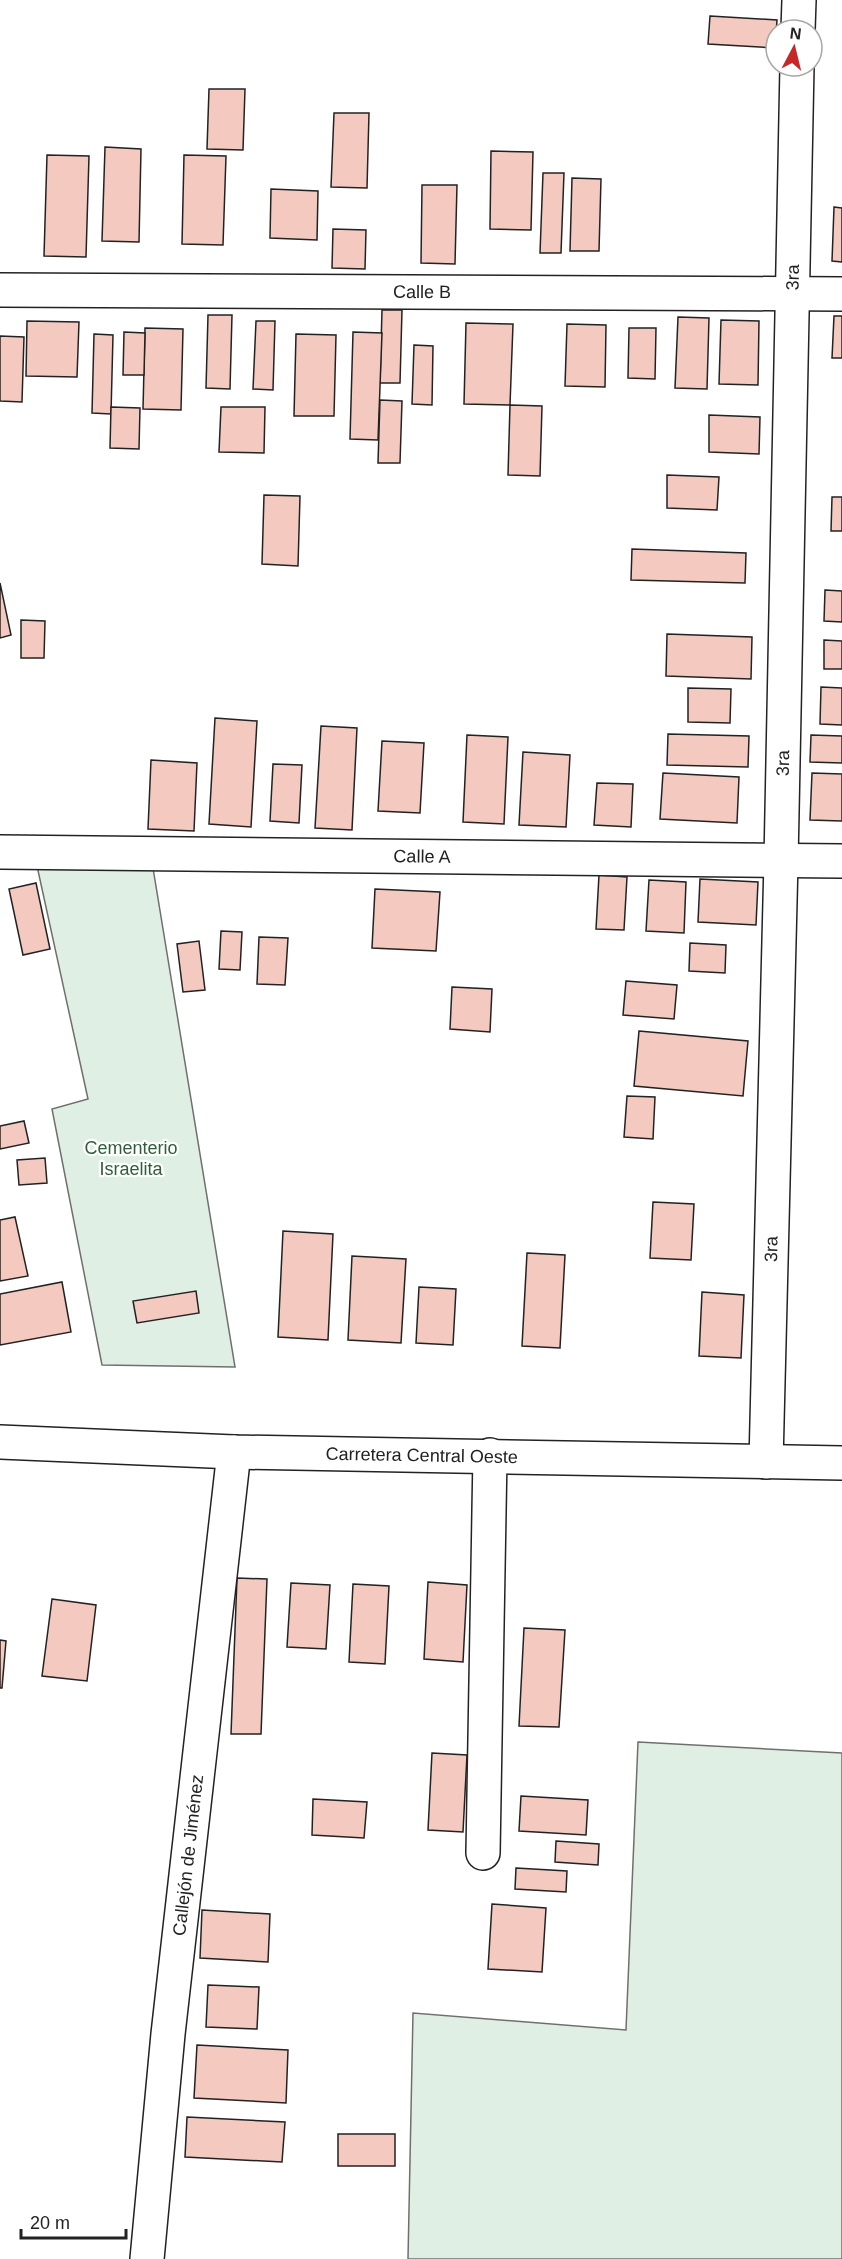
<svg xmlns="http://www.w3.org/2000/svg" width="842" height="2259" viewBox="0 0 842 2259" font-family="Helvetica,sans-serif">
	<rect width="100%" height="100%" fill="#fff"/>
	<g fill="#e0efe3" stroke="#6f6f6f" stroke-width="1.5">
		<polygon points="152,862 235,1367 102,1365 52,1109 88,1099 37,866"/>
		<polygon points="638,1742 842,1753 842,2259 408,2259 413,2013 626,2030"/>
	</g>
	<g fill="#f3c9c0" stroke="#222" stroke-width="1.5">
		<polygon points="710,16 777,20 775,48 708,44"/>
		<polygon points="209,89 245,89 243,150 207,149"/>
		<polygon points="334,113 369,113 367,188 331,187"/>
		<polygon points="105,147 141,149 139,242 102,241"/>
		<polygon points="491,151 533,152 531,230 490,229"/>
		<polygon points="47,155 89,156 86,257 44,256"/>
		<polygon points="184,155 226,156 223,245 182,244"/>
		<polygon points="543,173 564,173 561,253 540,253"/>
		<polygon points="572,178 601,179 599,251 570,251"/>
		<polygon points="422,185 457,185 455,264 421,263"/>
		<polygon points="271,189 318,191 317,240 270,238"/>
		<polygon points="834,207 842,208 842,262 832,261"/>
		<polygon points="333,229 366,230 365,269 332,268"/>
		<polygon points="382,310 402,310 400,383 380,383"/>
		<polygon points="208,315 232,315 230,389 206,388"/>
		<polygon points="834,316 842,316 842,358 832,358"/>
		<polygon points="678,317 709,318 707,389 675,388"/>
		<polygon points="721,320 759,321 758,385 719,384"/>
		<polygon points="27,321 79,322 77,377 26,376"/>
		<polygon points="256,321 275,321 273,390 253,389"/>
		<polygon points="466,323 513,324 510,405 464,404"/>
		<polygon points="567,324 606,325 605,387 565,386"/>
		<polygon points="145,328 183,329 181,410 143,409"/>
		<polygon points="629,328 656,328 655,379 628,378"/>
		<polygon points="124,332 145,333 144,375 123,375"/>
		<polygon points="353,332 382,333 378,440 350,439"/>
		<polygon points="94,334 113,335 111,414 92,413"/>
		<polygon points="296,334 336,335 334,416 294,416"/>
		<polygon points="0,336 24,337 22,402 0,401"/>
		<polygon points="414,345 433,346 432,405 412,404"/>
		<polygon points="380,400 402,401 400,463 378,463"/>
		<polygon points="510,405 542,406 540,476 508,475"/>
		<polygon points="111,407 140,408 139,449 110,448"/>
		<polygon points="221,407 265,407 264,453 219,452"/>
		<polygon points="709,415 760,417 759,454 709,452"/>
		<polygon points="667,475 719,477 717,510 667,508"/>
		<polygon points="264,495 300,496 298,566 262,564"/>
		<polygon points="832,497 842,497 842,531 831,531"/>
		<polygon points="632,549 746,553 745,583 631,580"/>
		<polygon points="0,583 11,635 0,638"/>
		<polygon points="825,590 842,591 842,622 824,621"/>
		<polygon points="21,620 45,621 44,658 21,658"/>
		<polygon points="667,634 752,637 751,679 666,676"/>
		<polygon points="824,640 842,641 842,669 824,669"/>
		<polygon points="821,687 842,688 842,725 820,724"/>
		<polygon points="688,688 731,689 730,723 688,722"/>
		<polygon points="215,718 257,721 251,827 209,824"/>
		<polygon points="321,726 357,728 352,830 315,828"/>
		<polygon points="668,734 749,736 748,767 667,765"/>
		<polygon points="467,735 508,737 504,824 463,822"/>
		<polygon points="811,735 842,736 842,763 810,762"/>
		<polygon points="382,741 424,743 420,813 378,811"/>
		<polygon points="523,752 570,755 566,827 519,825"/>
		<polygon points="151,760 197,763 194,831 148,829"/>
		<polygon points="273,764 302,765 299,823 270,821"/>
		<polygon points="663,773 739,777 737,823 660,819"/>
		<polygon points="812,773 842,774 842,821 810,820"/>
		<polygon points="597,783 633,784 631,827 594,825"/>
		<polygon points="599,875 627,877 624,930 596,929"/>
		<polygon points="700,879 758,882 756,925 698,922"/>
		<polygon points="649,880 686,882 684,933 646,931"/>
		<polygon points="36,883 50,949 23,955 9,889"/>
		<polygon points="375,889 440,892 436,951 372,948"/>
		<polygon points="221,931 242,932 240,970 219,969"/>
		<polygon points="259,937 288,938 285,985 257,984"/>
		<polygon points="199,941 205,990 183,992 177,944"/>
		<polygon points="690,943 726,945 725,973 689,971"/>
		<polygon points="626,981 677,985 674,1019 623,1015"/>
		<polygon points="452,987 492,989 490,1032 450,1029"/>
		<polygon points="639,1031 748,1041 743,1096 634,1086"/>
		<polygon points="627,1096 655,1097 653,1139 624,1137"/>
		<polygon points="24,1121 29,1143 0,1149 0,1126"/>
		<polygon points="45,1158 47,1183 19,1185 17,1160"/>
		<polygon points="653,1202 694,1204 691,1260 650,1258"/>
		<polygon points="15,1217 28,1276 0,1281 0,1220"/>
		<polygon points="283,1231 333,1234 328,1340 278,1337"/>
		<polygon points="527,1253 565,1255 560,1348 522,1346"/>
		<polygon points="352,1256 406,1259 401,1343 348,1340"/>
		<polygon points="62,1282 71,1332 0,1345 0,1294"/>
		<polygon points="419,1287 456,1289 453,1345 416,1343"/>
		<polygon points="196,1291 199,1313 137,1323 133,1301"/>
		<polygon points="702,1292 744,1295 741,1358 699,1356"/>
		<polygon points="237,1578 267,1579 261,1734 231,1734"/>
		<polygon points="428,1582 467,1585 463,1662 424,1659"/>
		<polygon points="291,1583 330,1585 326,1649 287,1647"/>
		<polygon points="353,1584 389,1586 385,1664 349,1662"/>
		<polygon points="52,1599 96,1605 87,1681 42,1676"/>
		<polygon points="524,1628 565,1630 559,1727 519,1726"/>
		<polygon points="0,1640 6,1641 2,1688 0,1688"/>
		<polygon points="432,1753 467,1755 463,1832 428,1830"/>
		<polygon points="521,1796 588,1800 586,1835 519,1831"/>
		<polygon points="313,1799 367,1802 364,1838 312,1835"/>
		<polygon points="556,1841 599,1844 598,1865 555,1862"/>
		<polygon points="516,1868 567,1871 566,1892 515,1889"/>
		<polygon points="492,1904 546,1908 542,1972 488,1969"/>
		<polygon points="202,1910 270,1914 268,1962 200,1958"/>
		<polygon points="208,1985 259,1987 257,2029 206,2027"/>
		<polygon points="197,2045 288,2050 286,2103 194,2098"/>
		<polygon points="187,2117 285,2122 282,2162 185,2157"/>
		<rect x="338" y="2134" width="57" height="32"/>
	</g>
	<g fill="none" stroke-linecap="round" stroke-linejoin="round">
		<g stroke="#222" stroke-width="36">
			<g id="minor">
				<polyline points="798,30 799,0"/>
				<path id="s1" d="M 0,290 L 842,294"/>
				<path id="s2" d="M 0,852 L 842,861"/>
				<path id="s3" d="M 766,1462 L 781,861 L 797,66"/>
				<polyline points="483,1853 490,1455"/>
				<path id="s4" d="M 147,2259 L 168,2034 L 234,1452"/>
			</g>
		</g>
		<g stroke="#222" stroke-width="36">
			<g id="major">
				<path id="s5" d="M 0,1442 L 234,1452 L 842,1463"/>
			</g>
		</g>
		<use href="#minor" stroke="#fff" stroke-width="33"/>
		<use href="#major" stroke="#fff" stroke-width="33"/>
	</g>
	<g text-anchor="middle" stroke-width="4.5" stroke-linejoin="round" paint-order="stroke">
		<g font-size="18" fill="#222" stroke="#fff">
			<text dy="6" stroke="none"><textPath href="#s3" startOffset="1185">3ra</textPath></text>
			<text dy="6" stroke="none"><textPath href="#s1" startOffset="422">Calle B</textPath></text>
			<text dy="6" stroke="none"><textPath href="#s3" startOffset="699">3ra</textPath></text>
			<text dy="6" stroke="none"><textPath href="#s2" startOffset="422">Calle A</textPath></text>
			<text dy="6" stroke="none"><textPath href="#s3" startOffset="213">3ra</textPath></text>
			<text dy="6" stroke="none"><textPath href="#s5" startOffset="422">Carretera Central Oeste</textPath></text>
			<text dy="6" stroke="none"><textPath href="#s4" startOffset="406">Callejón de Jiménez</textPath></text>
		</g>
		<g font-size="18" fill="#2f5e38" stroke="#fff">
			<text x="131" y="1154">Cementerio<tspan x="131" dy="21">Israelita</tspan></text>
		</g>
	</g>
	<g transform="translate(794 48) rotate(7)"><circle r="28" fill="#ffffff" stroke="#a7a7a7" stroke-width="1.5"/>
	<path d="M0-4.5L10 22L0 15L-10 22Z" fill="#c62828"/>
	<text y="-9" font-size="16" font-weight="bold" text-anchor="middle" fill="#222222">N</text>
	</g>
	<path d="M21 2229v9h105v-9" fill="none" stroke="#222222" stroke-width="3"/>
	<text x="30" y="2229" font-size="18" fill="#222222" stroke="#ffffff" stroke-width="4.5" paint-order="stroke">20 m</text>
</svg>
